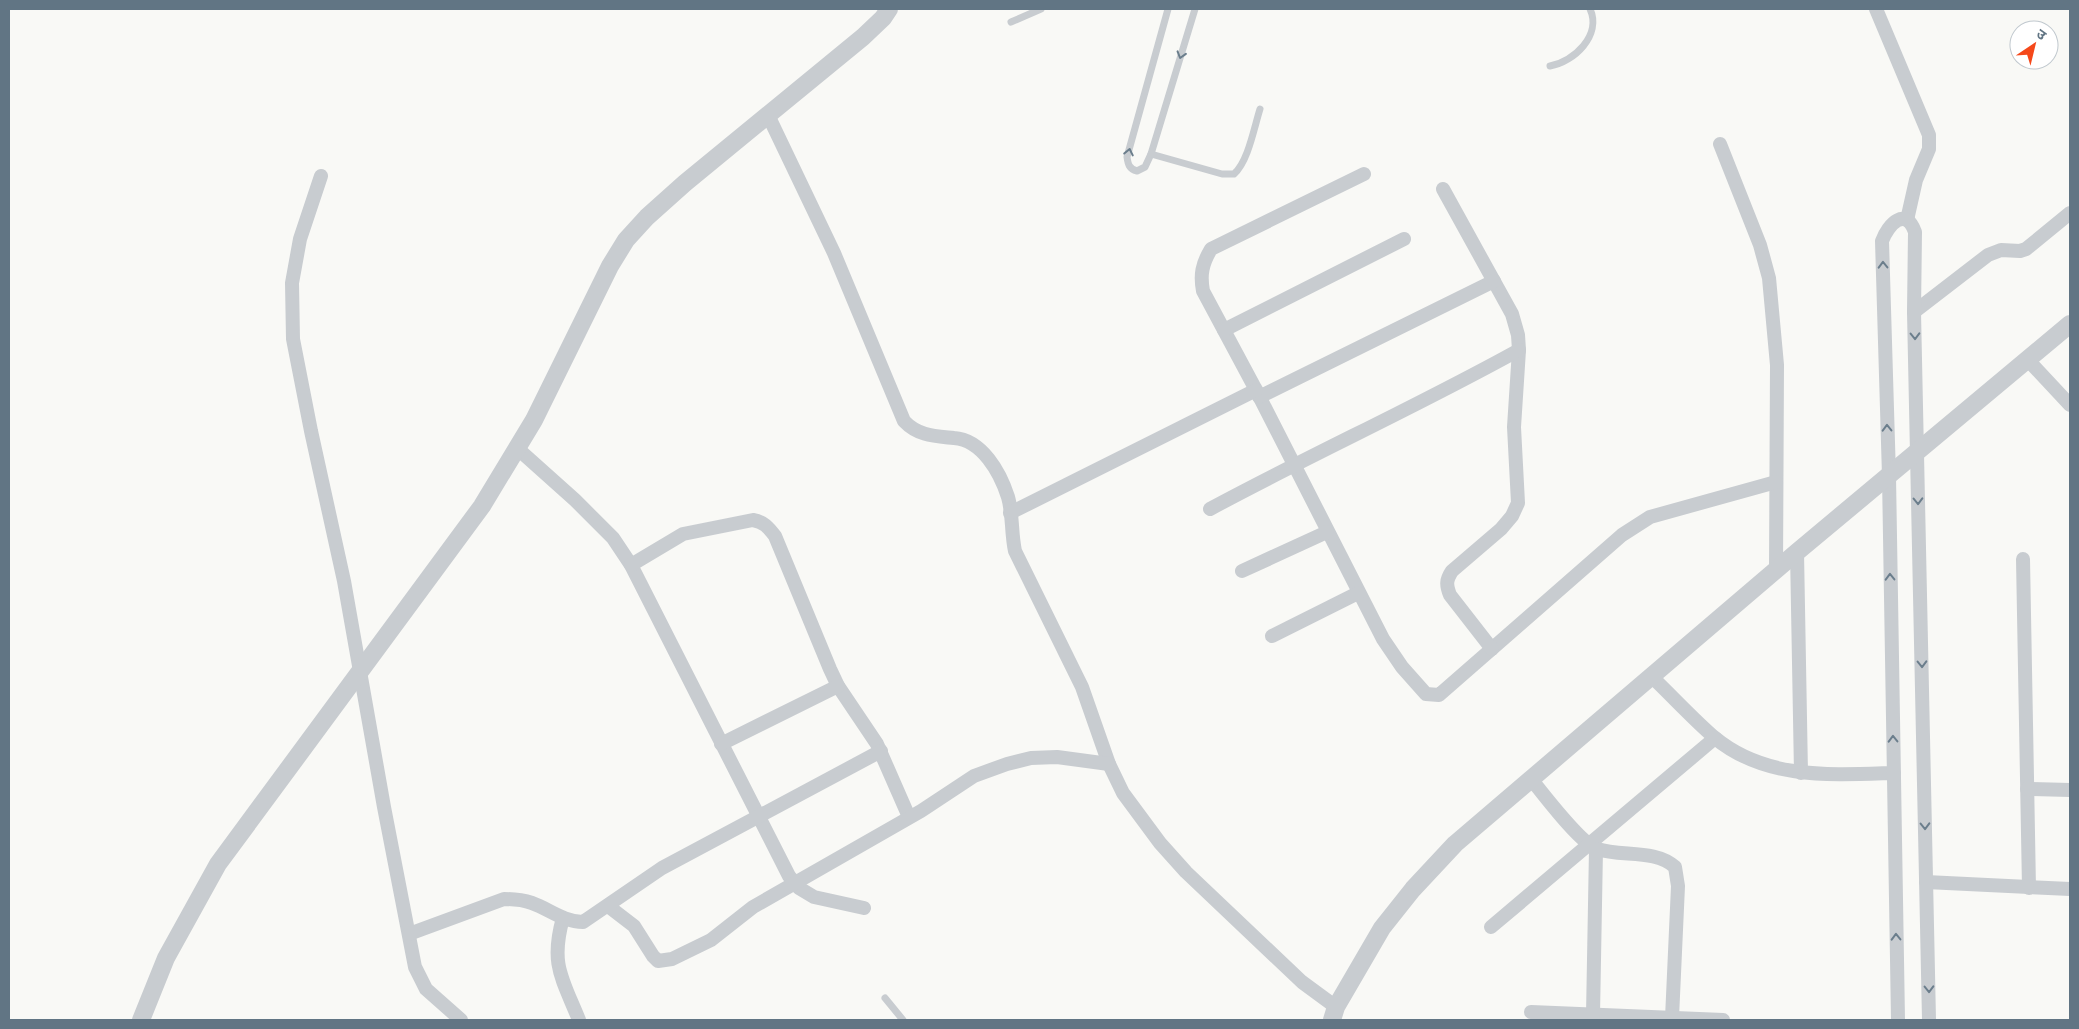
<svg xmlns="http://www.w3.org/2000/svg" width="2079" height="1029" viewBox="0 0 2079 1029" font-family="'Varela Round','Noto Sans Devanagari',sans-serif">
	<rect width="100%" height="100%" fill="#f9f9f6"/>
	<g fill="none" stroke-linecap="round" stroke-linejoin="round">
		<g stroke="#c8ccd0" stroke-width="7">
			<path d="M 1168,9 L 1127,157 C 1128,164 1129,169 1137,171 L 1145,167 L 1151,154 L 1195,9"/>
			<polyline points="1011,22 1041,9"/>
			<path d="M 1550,66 C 1574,62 1602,35 1590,9"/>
			<path d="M 1151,154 L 1222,174 L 1234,174 C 1248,162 1254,128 1260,109"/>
			<polyline points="885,998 903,1020"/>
		</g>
		<g stroke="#c8ccd0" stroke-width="14">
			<polyline points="1876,9 1929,135 1929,149 1916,180 1907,220"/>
			<path d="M 768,115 L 834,253 L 904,421 C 918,436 935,436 954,438 C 982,440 1000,472 1008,497 C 1013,514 1011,533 1015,551 L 1082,687 L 1109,764 L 1123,793 L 1160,843 L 1186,872 L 1302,982 L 1336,1007"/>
			<polyline points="1720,144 1760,245 1769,278 1777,365 1776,571"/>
			<path d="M 1364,174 L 1211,249 C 1202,264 1200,275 1203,291 L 1256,390 L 1383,639 L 1402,667 L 1426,694 L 1439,695 L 1622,535 L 1650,517 L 1776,482"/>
			<polyline points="321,176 300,239 292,283 293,339 311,431 344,581 384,807 415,967 426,989 461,1020"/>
			<path d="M 1443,189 L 1512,314 L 1518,335 L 1519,350 L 1514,427 L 1518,503 L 1512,516 L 1501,529 L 1452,571 C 1446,580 1446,585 1450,595 L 1492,649"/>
			<polyline points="1914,312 1988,255 2001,250 2020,251 2026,249 2070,213"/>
			<polyline points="1224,330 1404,239"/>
			<polyline points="2028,360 2070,405"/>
			<polyline points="1259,397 1494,281"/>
			<polyline points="518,449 575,500 613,538 631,565 789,876 799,888 814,897 864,908"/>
			<path d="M 1210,509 C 1312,454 1418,406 1519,350"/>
			<polyline points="1010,513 1256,390"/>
			<polyline points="1797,552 1801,773"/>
			<polyline points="2023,559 2029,888"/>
			<path d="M 631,565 L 683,534 L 753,520 C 764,522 768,527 775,536 L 830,669 L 838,686 L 877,744 L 909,817"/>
			<polyline points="1242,571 1327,532"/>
			<polyline points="1272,636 1358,593"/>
			<path d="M 1652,677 C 1673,697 1693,719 1715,738 C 1766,780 1832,775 1894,773"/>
			<polyline points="721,744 838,686"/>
			<path d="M 1531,779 C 1544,795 1580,843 1597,849 C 1622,857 1655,849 1675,867 L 1678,886 L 1672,1018"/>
			<polyline points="2027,789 2070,790"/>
			<polyline points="1926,882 2070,889"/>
			<polyline points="608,906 634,926 653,956 658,961 672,959 711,940 753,907 921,811 974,776 1007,764 1031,758 1057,757 1109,764"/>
			<path d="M 563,918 C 550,964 562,978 579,1020"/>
			<polyline points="1491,927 1715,738"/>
			<path d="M 409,934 L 504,899 C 514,899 523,900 532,903 C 549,909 564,922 583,922 L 662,868 L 881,751"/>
			<polyline points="1531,1012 1723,1020"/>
			<polyline points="1593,1015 1596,849"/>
			<path d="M 1898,1020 L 1889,476 L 1882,241 C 1888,224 1906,206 1915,232 L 1914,312 L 1929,1020"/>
		</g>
		<g stroke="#c8ccd0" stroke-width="18">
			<polyline points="141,1020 166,958 218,864 482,506 534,420 610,266 626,240 647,217 685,183 863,37 883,18 889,9"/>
			<polyline points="1332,1020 1336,1007 1382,928 1413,889 1455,844 1797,552 2070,324"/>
		</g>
	</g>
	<defs><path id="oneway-chevron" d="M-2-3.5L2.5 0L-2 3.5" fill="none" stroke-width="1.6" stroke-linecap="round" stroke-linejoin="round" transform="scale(1.25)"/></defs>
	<g stroke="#6b7e8c">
		<use href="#oneway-chevron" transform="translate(1181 55) rotate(107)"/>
		<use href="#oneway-chevron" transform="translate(1129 152) rotate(-78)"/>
		<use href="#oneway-chevron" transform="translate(1883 265) rotate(-91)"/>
		<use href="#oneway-chevron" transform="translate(1915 336) rotate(89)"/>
		<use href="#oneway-chevron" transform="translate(1887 428) rotate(-91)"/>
		<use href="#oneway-chevron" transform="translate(1918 501) rotate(89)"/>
		<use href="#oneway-chevron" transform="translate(1890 577) rotate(-91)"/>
		<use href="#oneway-chevron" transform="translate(1922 664) rotate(89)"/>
		<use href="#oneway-chevron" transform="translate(1893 739) rotate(-91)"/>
		<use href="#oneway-chevron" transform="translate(1925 826) rotate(89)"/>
		<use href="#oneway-chevron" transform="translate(1896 937) rotate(-91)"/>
		<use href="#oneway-chevron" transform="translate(1929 989) rotate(89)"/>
	</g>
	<rect width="2079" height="1029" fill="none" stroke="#617584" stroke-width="20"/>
	<g transform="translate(2034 45) rotate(35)"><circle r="24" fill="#ffffff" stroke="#c0c8ce"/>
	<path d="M0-4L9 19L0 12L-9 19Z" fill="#f5481a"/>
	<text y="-8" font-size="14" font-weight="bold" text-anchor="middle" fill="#617584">उ</text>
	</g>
</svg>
